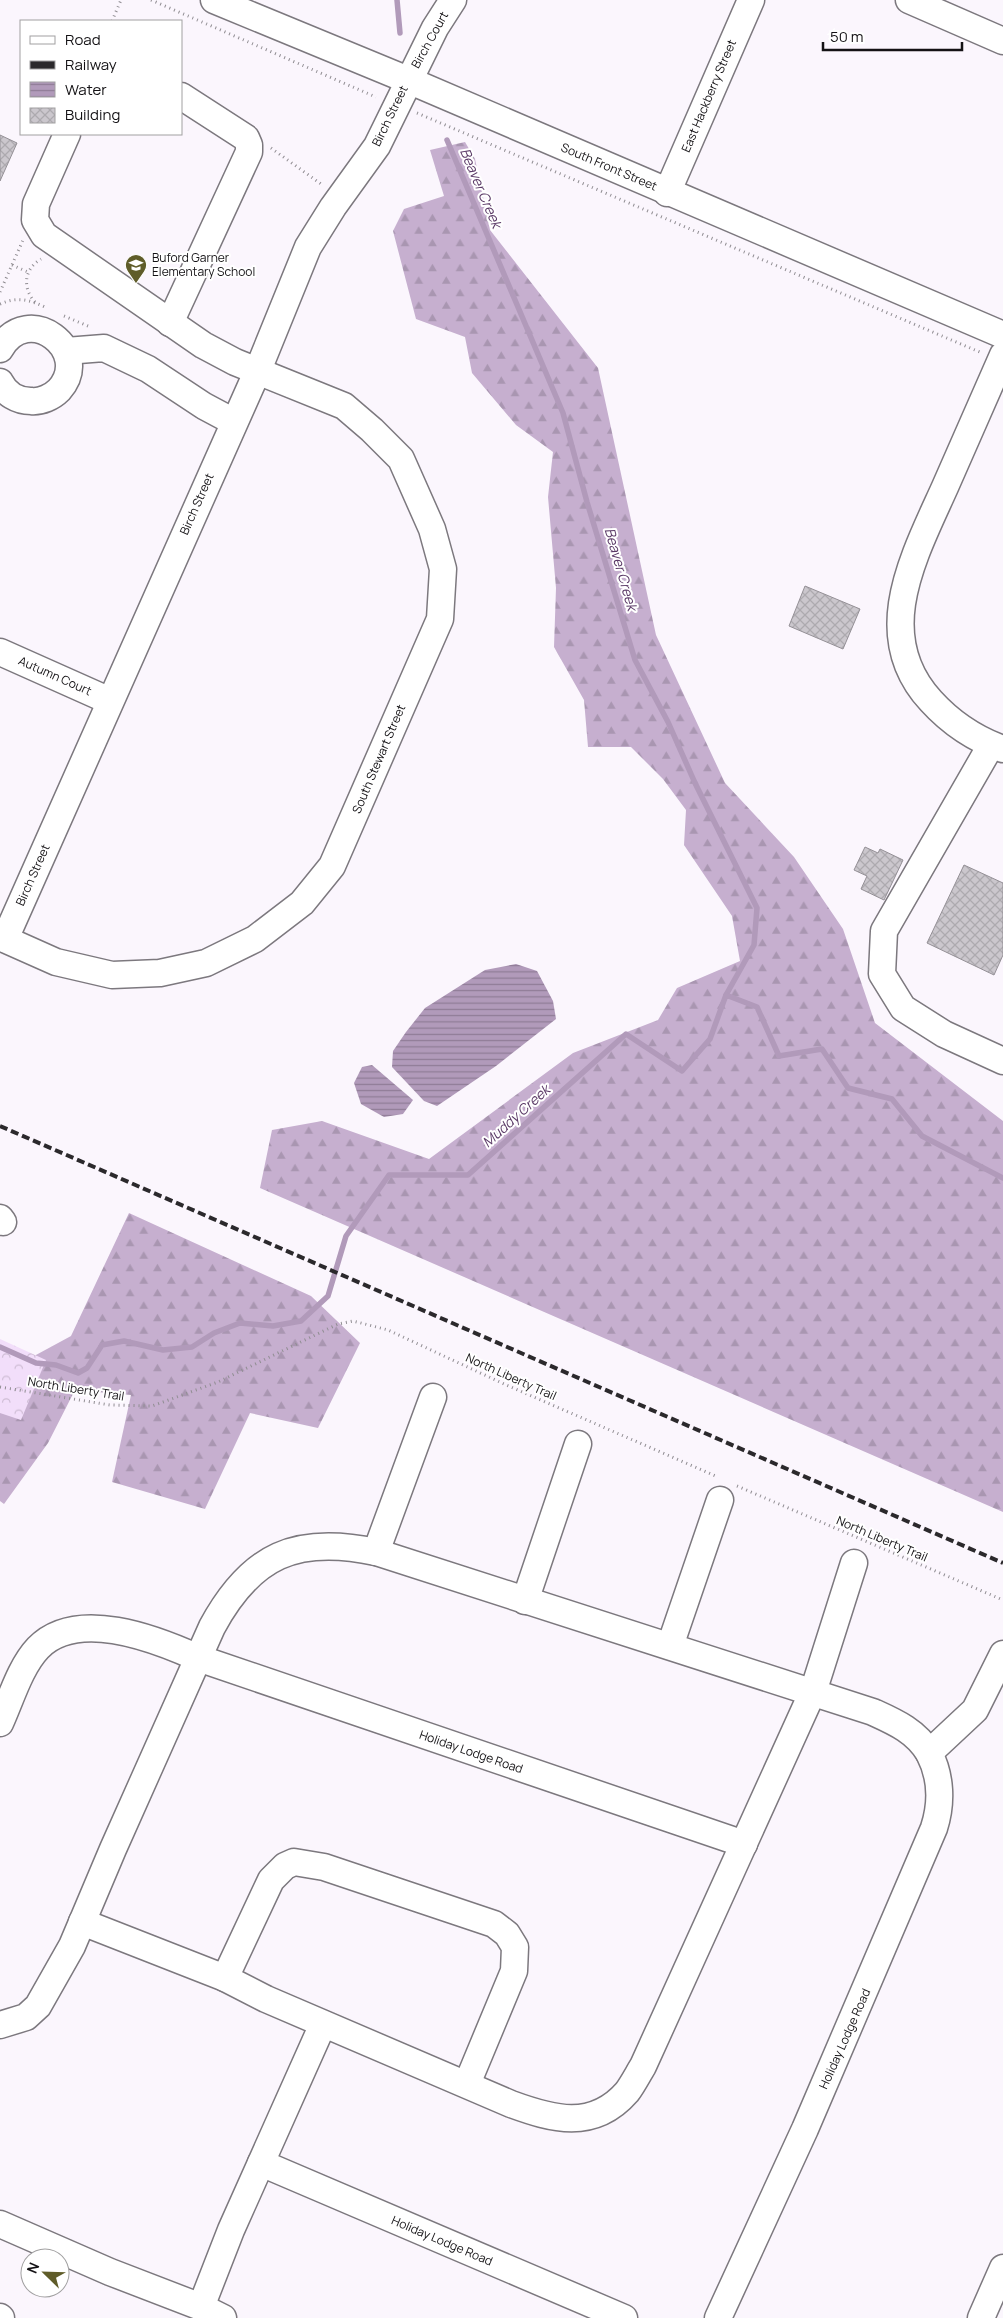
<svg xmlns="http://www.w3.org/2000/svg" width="1003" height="2318" viewBox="0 0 1003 2318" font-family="Manrope,sans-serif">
	<defs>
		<pattern id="forest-firs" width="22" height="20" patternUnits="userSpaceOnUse" patternTransform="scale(1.25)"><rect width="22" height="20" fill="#c6afcf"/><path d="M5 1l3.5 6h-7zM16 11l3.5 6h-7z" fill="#a996b1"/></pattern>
		<pattern id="park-crowns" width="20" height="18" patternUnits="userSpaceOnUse" patternTransform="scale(1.25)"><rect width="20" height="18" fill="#f2defa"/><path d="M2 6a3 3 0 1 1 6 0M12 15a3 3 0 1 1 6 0" fill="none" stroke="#cfbdd5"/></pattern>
		<pattern id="water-rules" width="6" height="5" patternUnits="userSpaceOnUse" patternTransform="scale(1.25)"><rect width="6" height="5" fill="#b19aba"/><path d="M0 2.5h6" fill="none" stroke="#8f7c96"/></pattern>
		<pattern id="building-cross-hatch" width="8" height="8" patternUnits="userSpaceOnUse" patternTransform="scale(1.25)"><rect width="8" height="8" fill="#cbc7cd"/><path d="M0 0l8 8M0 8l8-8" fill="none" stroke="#adaaaf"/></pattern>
	</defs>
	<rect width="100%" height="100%" fill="#fbf6fd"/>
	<g fill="url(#forest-firs)">
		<polygon points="465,142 475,159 490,230 598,368 656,635 725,783 794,857 843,929 875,1023 1003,1121 1003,1512 260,1188 272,1130 322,1121 429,1159 573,1053 658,1020 677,988 740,961 732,916 684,845 686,810 663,779 631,747 588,747 584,700 554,647 556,588 548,497 553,452 516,425 472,373 465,337 416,319 393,231 404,209 444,196 430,150"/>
		<polygon points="129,1213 311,1296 360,1343 318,1428 250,1413 205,1509 112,1482 131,1395 75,1390 48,1443 4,1504 0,1501 0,1350 23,1362 71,1336"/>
	</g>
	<polygon fill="url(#park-crowns)" points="0,1339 46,1360 21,1420 0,1413"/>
	<g fill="url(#water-rules)">
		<polygon points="516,964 537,971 553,1001 556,1019 496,1066 437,1106 424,1101 392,1067 393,1051 406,1032 425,1008 485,970"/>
		<polygon points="372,1065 413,1100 403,1114 384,1117 361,1104 354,1083 362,1067"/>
	</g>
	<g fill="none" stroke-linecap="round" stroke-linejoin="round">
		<g stroke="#b19aba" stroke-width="5.5">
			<polyline points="397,0 400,33"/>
			<polyline points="447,140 563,413 587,502 635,660 668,722 695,783 757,908 754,945 726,995"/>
			<polyline points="0,1347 36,1363 56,1365 78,1373 87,1368 102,1345 124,1341 163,1350 192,1347 214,1333 240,1323 273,1326 301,1321 328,1296 346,1236 389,1175 468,1175 626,1034 682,1071 710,1039 726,995 757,1007 779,1056 822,1049 848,1088 892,1099 922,1136 1003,1178"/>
		</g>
	</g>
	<g fill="url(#building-cross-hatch)" stroke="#949096">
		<polygon points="0,135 17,143 0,181"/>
		<polygon points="805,586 860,609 843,649 789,626"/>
		<polygon points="865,847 878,853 880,849 903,860 884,900 861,889 867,876 854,870"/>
		<polygon points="964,865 1003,883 1003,955 994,975 927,943"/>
	</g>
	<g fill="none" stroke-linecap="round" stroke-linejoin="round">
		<g stroke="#7c787e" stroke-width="29">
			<g id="minor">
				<polyline points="214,0 408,80 1003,335"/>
				<polyline points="909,0 1003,41"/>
				<polyline points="667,193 751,0"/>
				<polyline points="170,323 249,152 249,145 246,138 181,96"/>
				<path d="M 0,349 C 28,300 94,351 59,390 C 52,397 41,402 31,401 C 17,401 6,394 0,382"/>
				<polyline points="66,351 104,348 148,369 204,406 234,422"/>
				<path d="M 1003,355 C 984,399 964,443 945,487 C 914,556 870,635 931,701 C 951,723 975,739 1003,749"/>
				<polyline points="0,652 110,701"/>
				<polyline points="991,745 884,931 882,974 903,1008 944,1034 1003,1061"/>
				<polyline points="0,937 56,962 112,975 160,973 206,963 255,939 302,903 332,866 440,619 443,569 432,529 401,459 372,430 344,406 235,362 203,345 44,235 35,220 36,204 67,134"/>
				<polyline points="5,939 258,370 308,247 333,207 377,146 435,28 453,0"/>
				<polyline points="0,1218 3,1222"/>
				<polyline points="376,1552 433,1397"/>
				<polyline points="525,1601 578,1444"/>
				<polyline points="670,1646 720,1500"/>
				<path d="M 0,1723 C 11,1699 20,1667 38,1648 C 77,1608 156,1639 198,1658 L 744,1844"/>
				<path d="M 82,1922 L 225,1978 L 266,1999 L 511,2104 C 552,2119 593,2131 627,2092 C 633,2084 638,2074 643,2066 L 814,1689 L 854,1563"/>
				<polyline points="225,1978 271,1880 285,1866 294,1862 324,1867 494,1924 507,1934 515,1947 514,1971 467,2084"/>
				<path d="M 0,2025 L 26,2017 L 38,2006 L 72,1946 L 113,1849 L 212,1627 C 251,1555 296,1535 376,1552 L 873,1712 C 895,1722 916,1731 929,1753"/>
				<polyline points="261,2163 624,2318"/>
				<polyline points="0,2224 110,2272 201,2307 223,2318"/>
				<polyline points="201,2307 231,2230 323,2024"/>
				<polyline points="0,2317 1,2318"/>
				<path d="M 718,2318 L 805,2129 L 934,1828 C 942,1803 941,1776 929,1753 L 975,1710 L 1003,1654"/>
				<polyline points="981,2318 1003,2268"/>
			</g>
		</g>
		<g stroke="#908d92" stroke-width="3" stroke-dasharray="1 4" stroke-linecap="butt">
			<polyline points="151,0 376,97"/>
			<polyline points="112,21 121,0"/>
			<polyline points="417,113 982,353"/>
			<polyline points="271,148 321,184"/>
			<polyline points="12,265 28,272"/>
			<polyline points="0,292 23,240"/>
			<path d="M 35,302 C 22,288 24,269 41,259"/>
			<path d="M 0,304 C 18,296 30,300 47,308"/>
			<polyline points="64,316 88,326"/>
			<polyline points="0,1387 110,1405 152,1406 218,1382 338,1324 353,1321 388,1330 504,1384 718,1477"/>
			<polyline points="737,1486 1003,1600"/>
		</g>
		<use href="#minor" stroke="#fff" stroke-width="26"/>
		<polyline stroke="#2b292c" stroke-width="4" stroke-dasharray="8 4" stroke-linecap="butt" points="0,1126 1003,1563"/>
	</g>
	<defs>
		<g id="school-pin" transform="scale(1.125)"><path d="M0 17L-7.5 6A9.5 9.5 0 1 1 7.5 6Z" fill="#5f5c29" stroke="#fff"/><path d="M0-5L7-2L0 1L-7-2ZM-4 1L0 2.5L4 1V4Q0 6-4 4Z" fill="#fff"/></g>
	</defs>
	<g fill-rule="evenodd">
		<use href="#school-pin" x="136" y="265"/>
	</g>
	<g text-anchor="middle" stroke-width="4" stroke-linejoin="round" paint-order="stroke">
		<g font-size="12" fill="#141215" stroke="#fff">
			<text transform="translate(430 40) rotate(-61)" y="4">Birch Court</text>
			<text transform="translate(709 96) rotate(-67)" y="4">East Hackberry Street</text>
			<text transform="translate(390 116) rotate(-64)" y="4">Birch Street</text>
			<text transform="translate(609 167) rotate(23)" y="4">South Front Street</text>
			<text transform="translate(197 504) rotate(-66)" y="4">Birch Street</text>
			<text transform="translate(55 676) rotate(24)" y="4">Autumn Court</text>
			<text transform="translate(379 759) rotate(-67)" y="4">South Stewart Street</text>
			<text transform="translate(33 875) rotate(-66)" y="4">Birch Street</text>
			<text transform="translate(511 1377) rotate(24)" y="4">North Liberty Trail</text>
			<text transform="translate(76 1389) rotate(9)" y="4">North Liberty Trail</text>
			<text transform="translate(882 1539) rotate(23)" y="4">North Liberty Trail</text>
			<text transform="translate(471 1752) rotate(19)" y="4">Holiday Lodge Road</text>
			<text transform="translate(845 2039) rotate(-66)" y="4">Holiday Lodge Road</text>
			<text transform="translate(442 2241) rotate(23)" y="4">Holiday Lodge Road</text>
		</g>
		<g font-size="12" fill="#141215" stroke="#fff" text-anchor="start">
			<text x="152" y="262">Buford Garner<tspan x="152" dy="14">Elementary School</tspan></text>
		</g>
		<g font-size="14" font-style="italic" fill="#5a3966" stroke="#fff">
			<text transform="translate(481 188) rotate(67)" y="5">Beaver Creek</text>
			<text transform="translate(621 569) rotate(74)" y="5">Beaver Creek</text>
			<text transform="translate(516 1116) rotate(-42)" y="5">Muddy Creek</text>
		</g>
	</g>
	<rect x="20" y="20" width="162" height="115" fill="#ffffff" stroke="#a1a0a1"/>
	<rect x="30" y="36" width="25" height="8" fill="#ffffff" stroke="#a1a0a1"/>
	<text x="65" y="45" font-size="15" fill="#141215">Road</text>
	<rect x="30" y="61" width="25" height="8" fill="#2b292c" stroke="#a1a0a1"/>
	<text x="65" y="70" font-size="15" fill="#141215">Railway</text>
	<rect x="30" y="82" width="25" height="15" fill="url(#water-rules)" stroke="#a1a0a1"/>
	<text x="65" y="95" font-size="15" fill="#141215">Water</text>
	<rect x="30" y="108" width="25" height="15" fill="url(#building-cross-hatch)" stroke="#a1a0a1"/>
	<text x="65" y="120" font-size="15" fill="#141215">Building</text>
	<g transform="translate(45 2273) rotate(293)"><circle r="24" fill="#ffffff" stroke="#a1a0a1"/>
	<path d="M0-4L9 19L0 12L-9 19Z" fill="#5f5c29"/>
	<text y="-8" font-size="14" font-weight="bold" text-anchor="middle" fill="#141215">N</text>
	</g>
	<path d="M823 42v8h139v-8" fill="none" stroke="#141215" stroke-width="2.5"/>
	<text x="830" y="42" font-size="15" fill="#141215" stroke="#ffffff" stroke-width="4" paint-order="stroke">50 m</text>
</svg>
